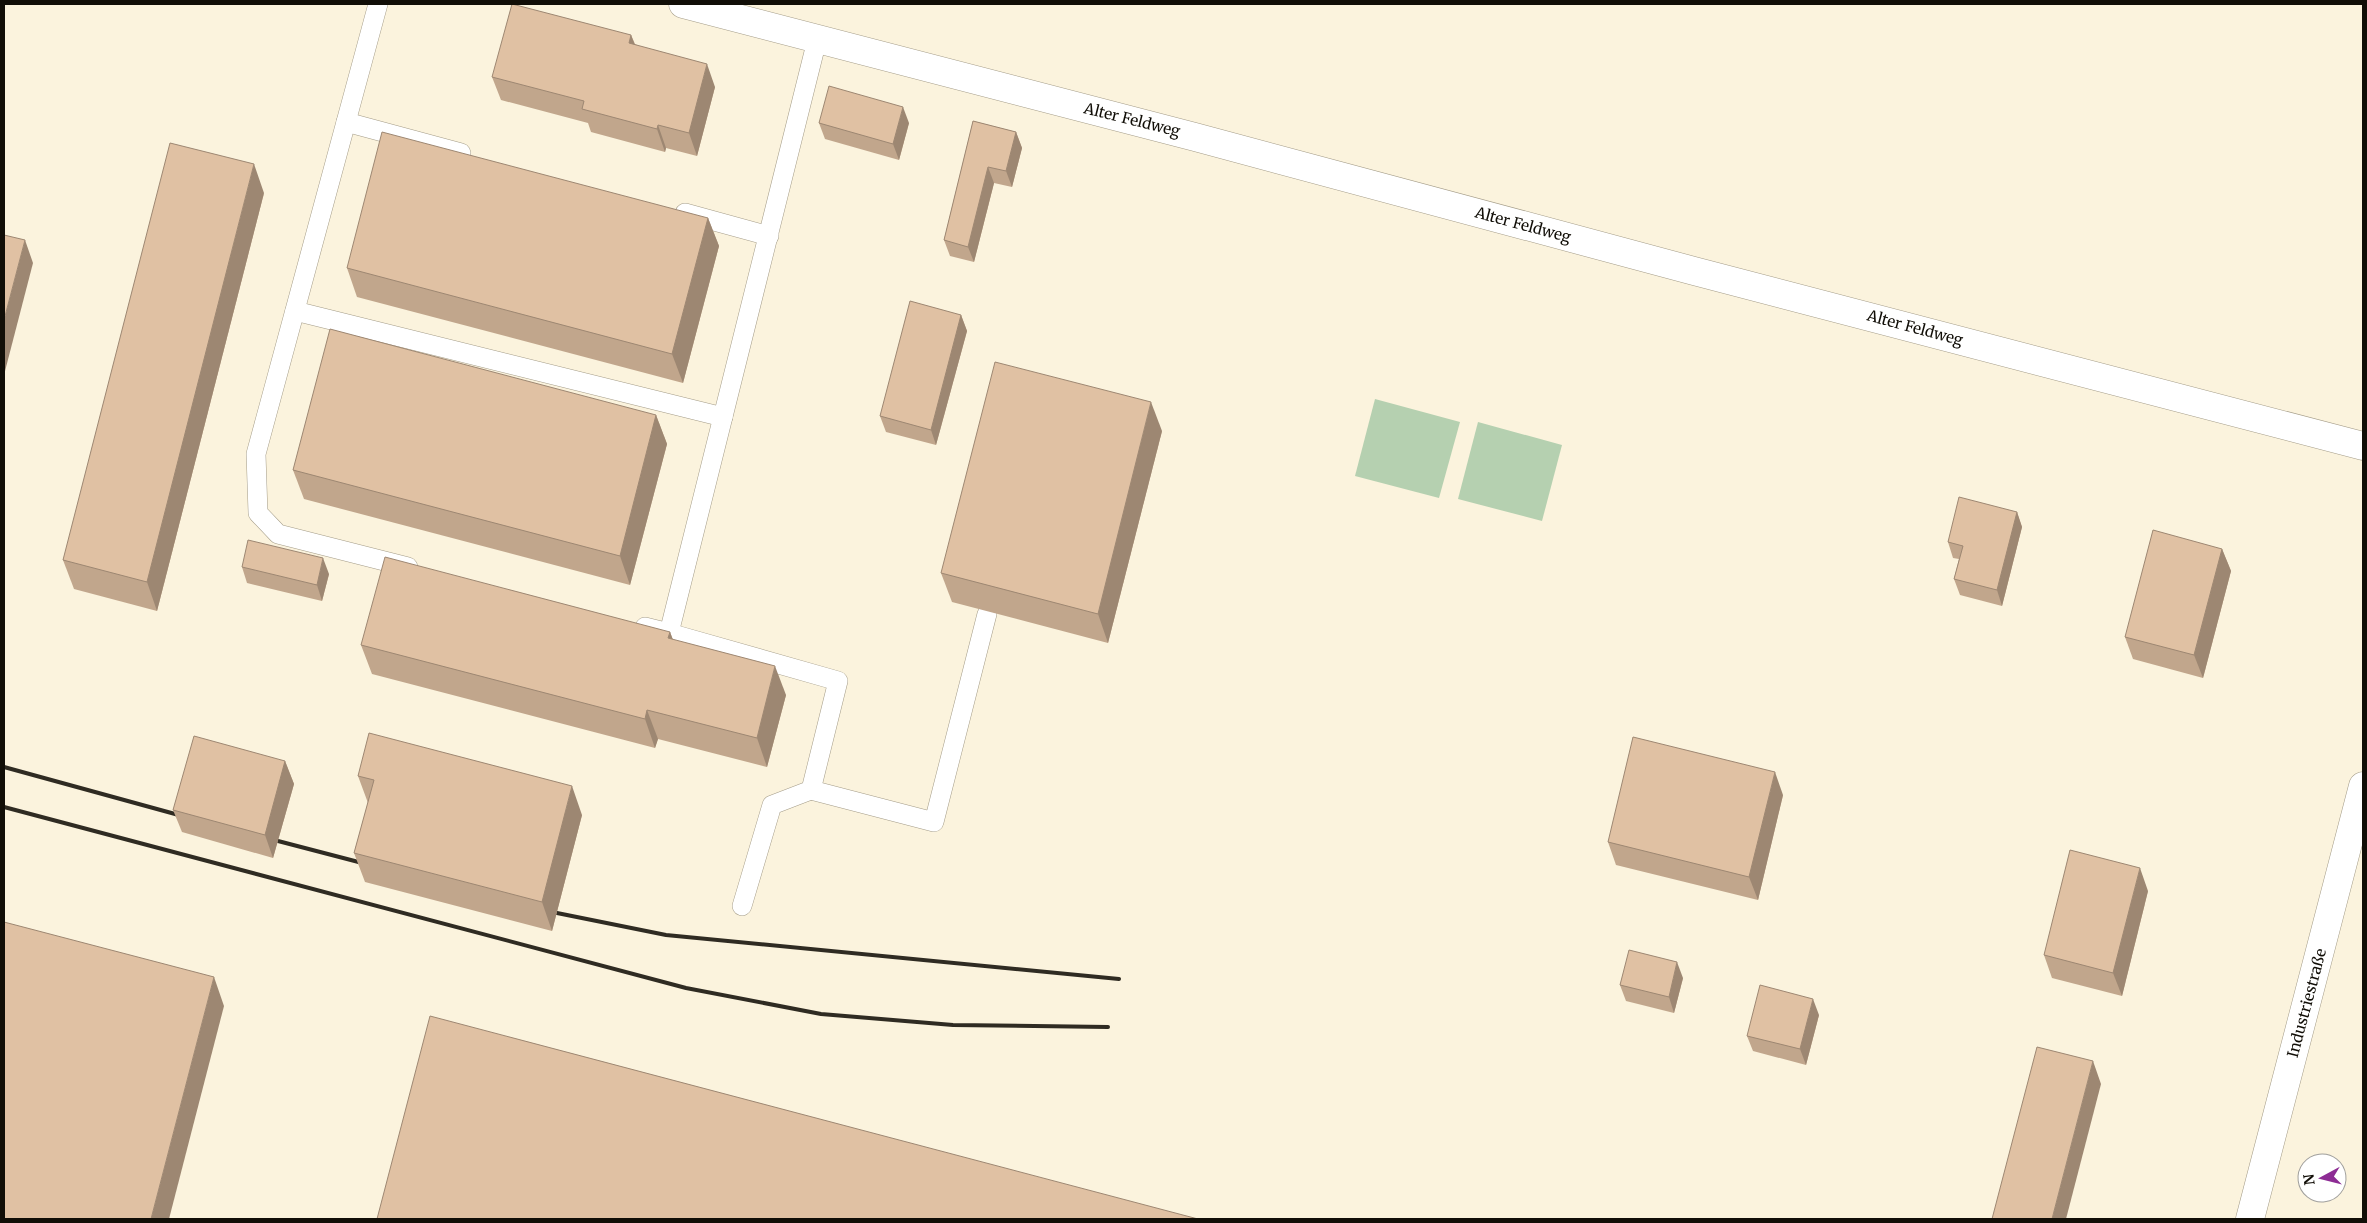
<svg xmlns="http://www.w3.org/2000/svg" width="2367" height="1223" viewBox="0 0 2367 1223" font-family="Merriweather,serif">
	<rect width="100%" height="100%" fill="#fbf3dd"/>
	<g fill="#b5d0b0">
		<polygon points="1375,399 1460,422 1439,498 1355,476"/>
		<polygon points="1478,422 1562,445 1542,521 1458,499"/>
	</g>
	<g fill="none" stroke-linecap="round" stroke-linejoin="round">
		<g stroke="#a49c88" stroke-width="20">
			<g id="lane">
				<polyline points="378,4 256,454 258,513 278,534 408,567"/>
				<polyline points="346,122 461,153"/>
				<polyline points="685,213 769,236"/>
				<polyline points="295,311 723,417"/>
				<polyline points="645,627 669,633 817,40"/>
				<polyline points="669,633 838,681 811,790 772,805 742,906"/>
				<polyline points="811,790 934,822 987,614"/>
			</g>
		</g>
		<g stroke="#a49c88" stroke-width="29">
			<g id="street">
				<polyline points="683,4 1195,137 1694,271 2363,446"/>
				<polyline points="2250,1219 2363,786"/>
			</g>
		</g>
		<use href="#lane" stroke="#fff" stroke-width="19"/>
		<use href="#street" stroke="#fff" stroke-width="28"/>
		<g stroke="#2f2b22" stroke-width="4">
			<polyline points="4,767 186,817"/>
			<polyline points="4,807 686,988 821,1014 953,1025 1108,1027"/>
			<polyline points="278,841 370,865"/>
			<polyline points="557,913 666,935 1119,979"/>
		</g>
	</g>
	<g fill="#c1a68c">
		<polygon points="631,35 635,44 715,87 697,156 666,148 665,152 591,132 588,123 501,100 492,77"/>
		<polygon points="973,121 1016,132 1022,148 1012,187 994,183 974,262 950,256 944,240"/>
		<polygon points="819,123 909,123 899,160 825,139"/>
		<polygon points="264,193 157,611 74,589 63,560"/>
		<polygon points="708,218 719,246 683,383 357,297 347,268"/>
		<polygon points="961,315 967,331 936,445 886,432 880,416"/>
		<polygon points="656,415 667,444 630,585 304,499 293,470"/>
		<polygon points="1162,431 1108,643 952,602 941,573"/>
		<polygon points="2017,512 2022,527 2002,606 1960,595 1954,579 1959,559 1953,558 1948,542"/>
		<polygon points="2222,549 2231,571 2203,678 2133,659 2125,637"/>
		<polygon points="242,567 329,574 322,601 247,583"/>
		<polygon points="670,632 673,640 786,695 767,767 658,739 655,748 372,674 361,645"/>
		<polygon points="285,761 294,784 273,858 182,832 173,810"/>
		<polygon points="358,776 582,815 552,931 365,882 354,853 368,803"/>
		<polygon points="1783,795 1758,900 1616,865 1608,842"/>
		<polygon points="2148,891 2122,996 2052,978 2044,955"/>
		<polygon points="1683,978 1674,1013 1626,1001 1620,985"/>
		<polygon points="1819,1015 1806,1065 1753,1051 1747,1036"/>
	</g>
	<g fill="#9d8772">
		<polygon points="631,35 640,58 629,43"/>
		<polygon points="707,64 715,87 697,156 689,133"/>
		<polygon points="903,107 909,123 899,160 893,144"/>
		<polygon points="658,125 666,148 665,152 657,129"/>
		<polygon points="1016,132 1022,148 1012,187 1006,171"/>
		<polygon points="254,164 264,193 157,611 147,582"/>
		<polygon points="988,167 994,183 974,262 968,247"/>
		<polygon points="708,218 719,246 683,383 672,354"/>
		<polygon points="25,240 33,263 4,375 4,320"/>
		<polygon points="961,315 967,331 936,445 931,430"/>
		<polygon points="1151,402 1162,431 1108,643 1098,614"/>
		<polygon points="656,415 667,444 630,585 620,556"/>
		<polygon points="2017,512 2022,527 2002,606 1997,590"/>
		<polygon points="2222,549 2231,571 2203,678 2194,655"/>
		<polygon points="323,558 329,574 322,601 317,585"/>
		<polygon points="670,632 681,661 668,638"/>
		<polygon points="775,666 786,695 767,767 757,738"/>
		<polygon points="647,710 658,739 655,748 645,719"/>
		<polygon points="285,761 294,784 273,858 265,835"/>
		<polygon points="1775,772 1783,795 1758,900 1749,877"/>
		<polygon points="572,786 582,815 552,931 542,902"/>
		<polygon points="2140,868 2148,891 2122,996 2113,973"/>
		<polygon points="1677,962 1683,978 1674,1013 1669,997"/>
		<polygon points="214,977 224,1006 169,1219 151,1219"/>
		<polygon points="1813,999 1819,1015 1806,1065 1800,1049"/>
		<polygon points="2093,1061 2101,1084 2066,1219 2052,1219"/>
	</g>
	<g fill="#e0c1a3" stroke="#9d8772">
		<polygon points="512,4 631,35 629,43 707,64 689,133 658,125 657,129 582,109 584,101 492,77"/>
		<polygon points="829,86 903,107 893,144 819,123"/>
		<polygon points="973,121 1016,132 1006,171 988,167 968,247 944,240"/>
		<polygon points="382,132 708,218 672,354 347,268"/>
		<polygon points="170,143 254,164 147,582 63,560"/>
		<polygon points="4,235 25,240 4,320"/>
		<polygon points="910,301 961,315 931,430 880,416"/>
		<polygon points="330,329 656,415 620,556 293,470"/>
		<polygon points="995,362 1151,402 1098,614 941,573"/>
		<polygon points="1959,497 2017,512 1997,590 1954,579 1963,546 1948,542"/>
		<polygon points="2153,530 2222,549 2194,655 2125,637"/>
		<polygon points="248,540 323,558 317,585 242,567"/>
		<polygon points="385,557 670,632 668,638 775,666 757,738 647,710 645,719 361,645"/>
		<polygon points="369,733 572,786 542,902 354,853 374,780 358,776"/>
		<polygon points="194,736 285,761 265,835 173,810"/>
		<polygon points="1633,737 1775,772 1749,877 1608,842"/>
		<polygon points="2070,850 2140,868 2113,973 2044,955"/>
		<polygon points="4,922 214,977 151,1219 4,1219"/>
		<polygon points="1629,950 1677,962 1669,997 1620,985"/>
		<polygon points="1760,985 1813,999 1800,1049 1747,1036"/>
		<polygon points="430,1016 1198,1219 377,1219"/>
		<polygon points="2037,1047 2093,1061 2052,1219 1992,1219"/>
	</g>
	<g text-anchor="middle" stroke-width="4" stroke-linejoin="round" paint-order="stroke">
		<g font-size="15" fill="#110e07" stroke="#fff">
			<text transform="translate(1132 120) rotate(14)" y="5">Alter Feldweg</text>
			<text transform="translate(1523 225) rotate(15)" y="5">Alter Feldweg</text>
			<text transform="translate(1915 328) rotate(15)" y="5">Alter Feldweg</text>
			<text transform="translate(2307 1003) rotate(-75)" y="5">Industriestraße</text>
		</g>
	</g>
	<rect width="2367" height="1223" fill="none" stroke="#110e07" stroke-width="10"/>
	<g transform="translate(2322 1178) rotate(263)"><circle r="24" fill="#ffffff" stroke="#a09f9c"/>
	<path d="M0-4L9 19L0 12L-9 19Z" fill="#8d2c94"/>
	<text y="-8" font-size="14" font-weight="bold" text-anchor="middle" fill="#110e07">N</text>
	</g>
</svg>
